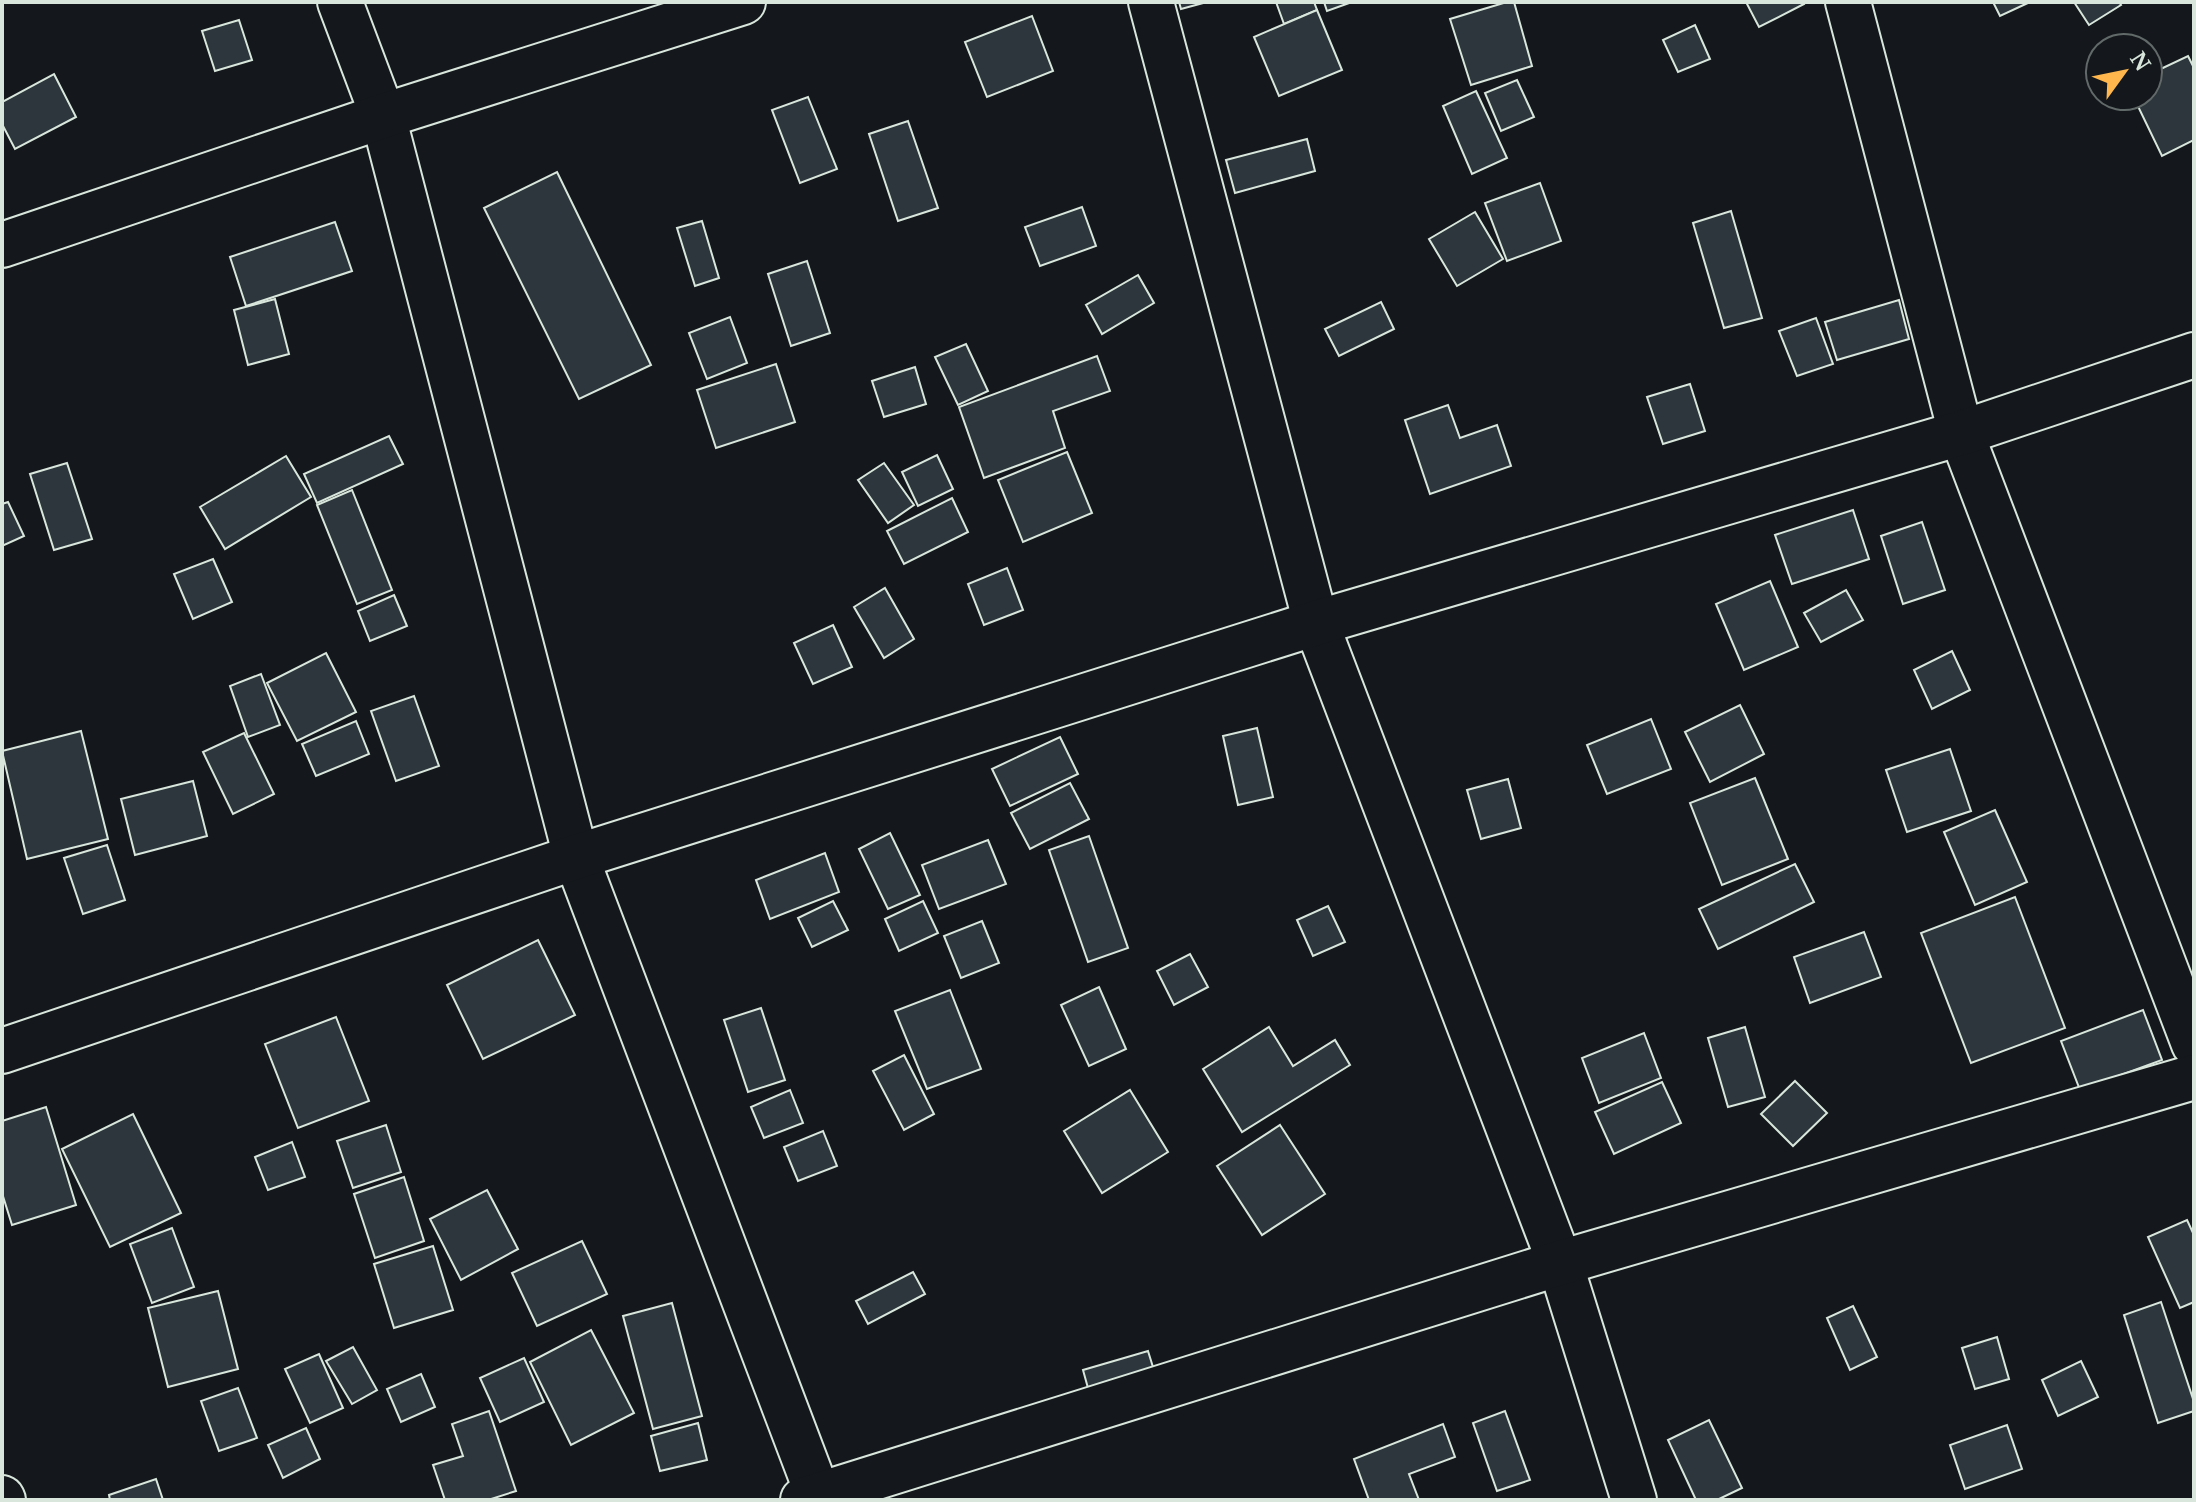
<svg xmlns="http://www.w3.org/2000/svg" width="2196" height="1502" viewBox="0 0 2196 1502" font-family="'Noto Serif',serif">
	<rect width="100%" height="100%" fill="#14181c"/>
	<g fill="#2c363c" stroke="#d8e6dc" stroke-width="2">
		<polygon points="1179,2 1207,2 1181,9"/>
		<polygon points="1276,2 1314,2 1317,10 1284,24"/>
		<polygon points="1324,2 1352,2 1327,11"/>
		<polygon points="1507,2 1514,2 1532,66 1471,85 1450,19"/>
		<polygon points="1746,2 1803,2 1804,4 1759,27"/>
		<polygon points="1993,2 2030,2 2000,16"/>
		<polygon points="2074,2 2119,2 2121,5 2089,25"/>
		<polygon points="1317,10 1342,70 1279,96 1254,37"/>
		<polygon points="1032,16 1053,71 987,97 965,42"/>
		<polygon points="239,20 252,60 215,71 202,31"/>
		<polygon points="1695,25 1710,59 1678,72 1663,40"/>
		<polygon points="2188,56 2194,68 2194,140 2162,156 2133,96 2148,96 2148,75"/>
		<polygon points="54,74 76,117 15,149 2,124 2,102"/>
		<polygon points="1517,80 1534,117 1501,131 1485,93"/>
		<polygon points="1476,91 1507,158 1472,174 1443,106"/>
		<polygon points="808,97 837,169 800,183 772,110"/>
		<polygon points="908,121 938,208 898,221 869,134"/>
		<polygon points="1307,139 1315,171 1235,193 1226,160"/>
		<polygon points="557,172 651,365 579,399 484,208"/>
		<polygon points="1540,183 1561,241 1507,261 1485,203"/>
		<polygon points="1082,207 1096,246 1040,266 1025,227"/>
		<polygon points="1731,211 1762,318 1724,328 1693,223"/>
		<polygon points="1475,212 1503,259 1457,286 1429,239"/>
		<polygon points="702,221 719,278 695,286 677,228"/>
		<polygon points="335,222 352,271 246,306 230,257"/>
		<polygon points="807,261 830,333 791,346 768,274"/>
		<polygon points="1138,275 1154,303 1102,334 1086,305"/>
		<polygon points="275,299 289,354 248,365 234,310"/>
		<polygon points="1899,300 1909,339 1837,360 1825,322"/>
		<polygon points="1381,302 1394,329 1339,356 1325,329"/>
		<polygon points="730,317 747,363 707,379 689,333"/>
		<polygon points="1816,318 1833,364 1797,376 1779,331"/>
		<polygon points="966,344 988,391 958,405 935,357"/>
		<polygon points="1097,356 1110,391 1053,411 1065,448 984,478 959,407"/>
		<polygon points="776,364 795,422 716,448 697,390"/>
		<polygon points="915,367 926,404 884,417 872,381"/>
		<polygon points="1690,384 1705,431 1663,444 1647,397"/>
		<polygon points="1448,405 1460,438 1497,425 1511,466 1430,494 1405,420"/>
		<polygon points="389,436 403,464 317,503 304,474"/>
		<polygon points="1067,452 1092,513 1023,542 998,480"/>
		<polygon points="937,455 953,489 918,506 902,472"/>
		<polygon points="286,456 311,497 225,549 200,507"/>
		<polygon points="67,463 92,539 54,550 30,474"/>
		<polygon points="884,463 914,505 888,523 858,480"/>
		<polygon points="352,490 392,590 357,604 317,505"/>
		<polygon points="952,498 968,532 904,564 887,531"/>
		<polygon points="8,502 24,536 2,546 2,504"/>
		<polygon points="1853,510 1869,559 1792,584 1775,535"/>
		<polygon points="1922,522 1945,590 1903,604 1881,536"/>
		<polygon points="213,559 232,602 193,619 174,574"/>
		<polygon points="1007,568 1023,610 984,625 968,584"/>
		<polygon points="1770,581 1798,647 1744,670 1716,604"/>
		<polygon points="885,588 914,639 884,658 854,607"/>
		<polygon points="1846,590 1863,620 1821,642 1804,613"/>
		<polygon points="394,595 407,626 370,641 358,611"/>
		<polygon points="833,625 852,667 813,684 794,643"/>
		<polygon points="1952,651 1970,690 1932,709 1914,670"/>
		<polygon points="326,653 356,712 297,741 267,683"/>
		<polygon points="261,674 280,725 248,737 230,686"/>
		<polygon points="414,696 439,766 396,781 371,711"/>
		<polygon points="1740,705 1764,754 1710,782 1685,732"/>
		<polygon points="1651,719 1671,769 1607,794 1587,745"/>
		<polygon points="356,721 369,754 316,776 302,744"/>
		<polygon points="1257,728 1273,797 1238,805 1223,736"/>
		<polygon points="81,731 108,839 27,859 2,751"/>
		<polygon points="244,733 274,794 233,814 203,752"/>
		<polygon points="1060,737 1078,774 1010,806 992,769"/>
		<polygon points="1950,749 1971,811 1907,832 1886,770"/>
		<polygon points="1755,778 1788,859 1722,885 1690,803"/>
		<polygon points="1508,779 1521,828 1481,839 1467,790"/>
		<polygon points="193,781 207,836 135,855 121,799"/>
		<polygon points="1070,783 1089,819 1030,849 1011,813"/>
		<polygon points="1995,810 2027,882 1975,905 1944,832"/>
		<polygon points="890,833 920,895 888,909 859,849"/>
		<polygon points="1089,836 1128,948 1088,962 1049,850"/>
		<polygon points="988,840 1006,884 939,909 922,865"/>
		<polygon points="107,845 125,900 83,914 64,858"/>
		<polygon points="825,853 839,892 770,919 756,880"/>
		<polygon points="1795,864 1814,902 1718,949 1699,909"/>
		<polygon points="2015,897 2065,1028 1971,1063 1921,933"/>
		<polygon points="833,901 848,930 812,947 798,918"/>
		<polygon points="923,901 938,933 899,951 885,919"/>
		<polygon points="1328,906 1345,942 1313,956 1297,920"/>
		<polygon points="982,921 999,963 961,978 944,936"/>
		<polygon points="1864,932 1881,977 1810,1003 1794,957"/>
		<polygon points="538,940 575,1015 483,1059 447,985"/>
		<polygon points="1190,954 1208,987 1174,1005 1157,971"/>
		<polygon points="1099,987 1126,1049 1089,1066 1061,1005"/>
		<polygon points="950,990 981,1069 927,1089 895,1011"/>
		<polygon points="761,1008 785,1080 748,1092 724,1020"/>
		<polygon points="2143,1010 2162,1060 2080,1090 2061,1041"/>
		<polygon points="336,1017 369,1101 298,1128 265,1044"/>
		<polygon points="1269,1027 1293,1066 1335,1040 1350,1065 1242,1132 1203,1069"/>
		<polygon points="1745,1027 1765,1097 1728,1107 1708,1038"/>
		<polygon points="1644,1033 1661,1078 1599,1103 1582,1058"/>
		<polygon points="904,1055 934,1114 904,1130 873,1071"/>
		<polygon points="1795,1081 1827,1113 1793,1146 1761,1114"/>
		<polygon points="1662,1082 1681,1123 1614,1154 1595,1112"/>
		<polygon points="790,1090 803,1123 764,1138 751,1107"/>
		<polygon points="1130,1090 1168,1152 1102,1193 1064,1131"/>
		<polygon points="46,1107 76,1205 12,1225 2,1193 2,1121"/>
		<polygon points="133,1114 181,1213 110,1247 62,1149"/>
		<polygon points="386,1125 401,1172 353,1188 337,1141"/>
		<polygon points="1280,1125 1325,1194 1262,1235 1217,1166"/>
		<polygon points="823,1131 837,1166 798,1181 784,1147"/>
		<polygon points="292,1142 305,1177 268,1190 255,1157"/>
		<polygon points="404,1177 424,1241 375,1258 354,1194"/>
		<polygon points="487,1190 518,1249 461,1280 430,1219"/>
		<polygon points="2187,1220 2194,1235 2194,1302 2180,1308 2148,1237"/>
		<polygon points="172,1228 194,1287 152,1303 130,1244"/>
		<polygon points="582,1241 607,1294 537,1326 512,1273"/>
		<polygon points="433,1246 453,1310 394,1328 374,1264"/>
		<polygon points="913,1272 925,1294 868,1324 856,1301"/>
		<polygon points="218,1291 238,1369 168,1387 148,1308"/>
		<polygon points="2161,1302 2194,1402 2194,1411 2158,1423 2124,1315"/>
		<polygon points="672,1303 702,1416 653,1429 623,1316"/>
		<polygon points="1853,1306 1877,1357 1850,1370 1827,1318"/>
		<polygon points="591,1330 634,1413 571,1445 530,1362"/>
		<polygon points="1997,1337 2009,1379 1975,1389 1962,1348"/>
		<polygon points="353,1347 377,1390 352,1404 326,1361"/>
		<polygon points="1148,1351 1157,1380 1091,1399 1083,1370"/>
		<polygon points="319,1354 343,1408 310,1423 285,1369"/>
		<polygon points="524,1358 544,1402 500,1422 480,1378"/>
		<polygon points="2081,1361 2098,1397 2058,1416 2042,1380"/>
		<polygon points="421,1374 435,1407 401,1422 387,1389"/>
		<polygon points="238,1388 257,1438 219,1451 201,1401"/>
		<polygon points="489,1411 516,1491 488,1500 445,1500 433,1465 463,1456 452,1424"/>
		<polygon points="1505,1411 1530,1480 1497,1491 1473,1423"/>
		<polygon points="1709,1420 1742,1488 1717,1500 1696,1500 1668,1440"/>
		<polygon points="698,1423 707,1460 660,1471 651,1436"/>
		<polygon points="1443,1424 1455,1457 1409,1474 1419,1500 1369,1500 1354,1459"/>
		<polygon points="2007,1425 2022,1469 1965,1489 1950,1445"/>
		<polygon points="306,1428 320,1459 283,1478 268,1445"/>
		<polygon points="156,1479 163,1500 110,1500 109,1495"/>
	</g>
	<g fill="none" stroke-linecap="round" stroke-linejoin="round">
		<g stroke="#d8e6dc" stroke-width="48">
			<g id="minor">
				<polyline points="340,2 383,116 576,857 820,1500"/>
				<polyline points="1151,2 1316,623 1560,1263 1634,1500"/>
				<polyline points="1848,2 1961,433 2194,1044"/>
				<polyline points="2,245 383,116 743,2"/>
				<polyline points="2,1051 576,857 1316,623 1961,433 2194,355"/>
				<polyline points="2,1498 3,1500"/>
				<polyline points="803,1500 1560,1263 2194,1077"/>
			</g>
		</g>
		<use href="#minor" stroke="#14181c" stroke-width="44"/>
	</g>
	<rect width="2196" height="1502" fill="none" stroke="#d8e6dc" stroke-width="8"/>
	<g transform="translate(2124 72) rotate(57)"><circle r="38" fill="#14181c" stroke="#626a69" stroke-width="2"/>
	<path d="M0-6L14 30L0 20L-14 30Z" fill="#ffb74d"/>
	<text y="-12" font-size="22" font-weight="bold" text-anchor="middle" fill="#d8e6dc">N</text>
	</g>
</svg>
